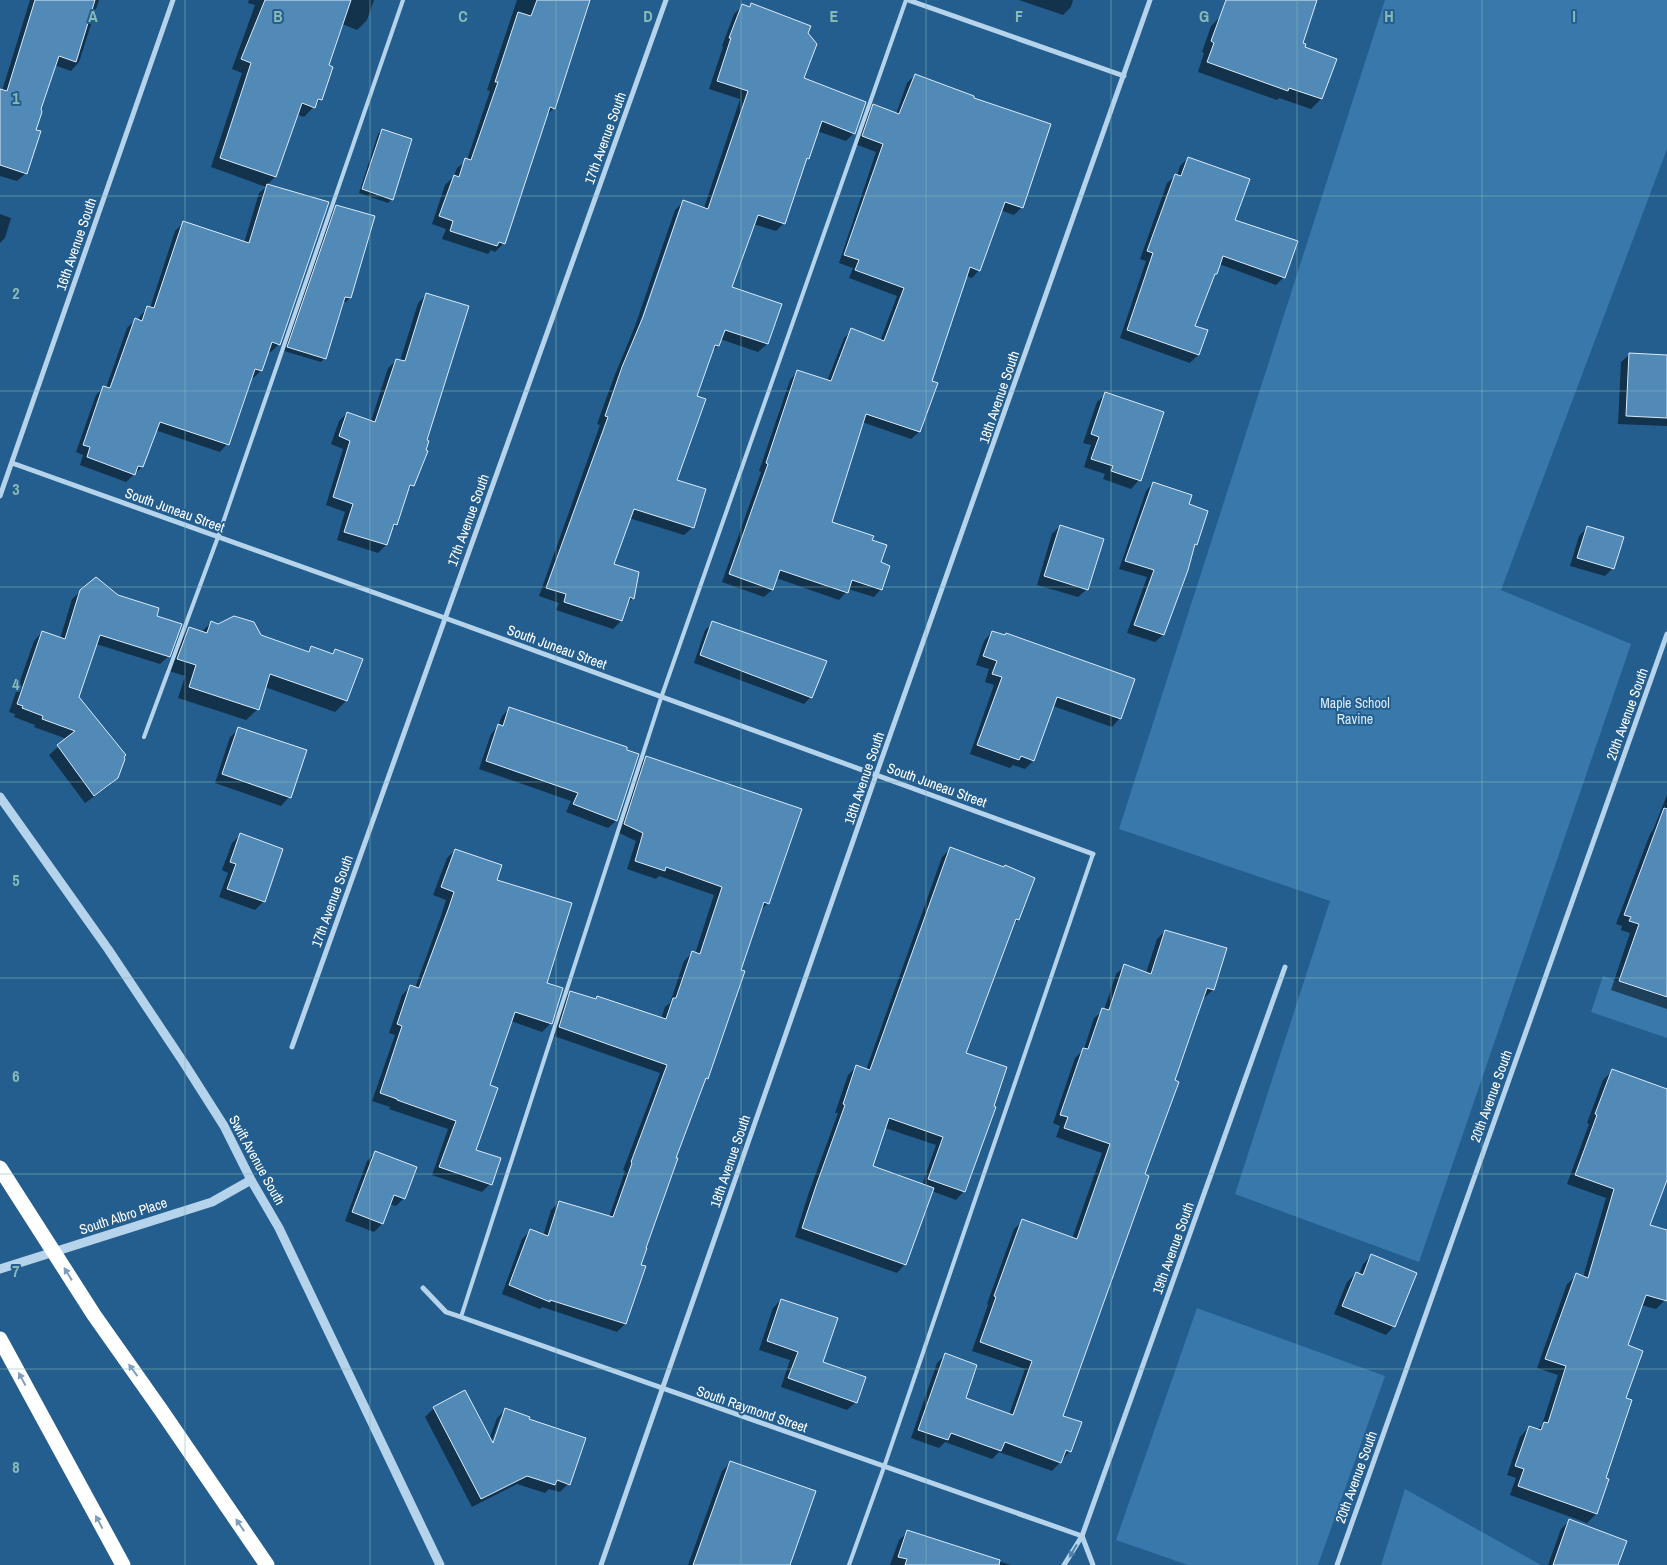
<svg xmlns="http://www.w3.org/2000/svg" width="1667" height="1565" viewBox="0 0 1667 1565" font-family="'Archivo Narrow',sans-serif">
	<rect width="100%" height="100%" fill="#245e8f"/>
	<g fill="#3978ab">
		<polygon points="1385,0 1667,0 1667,149 1501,590 1631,644 1419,1262 1235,1194 1330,901 1119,829"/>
		<polygon points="1603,976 1667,998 1667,1038 1591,1012"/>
		<polygon points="1197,1308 1385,1376 1318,1565 1188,1565 1116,1540"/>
		<polygon points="1405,1489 1541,1565 1381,1565"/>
	</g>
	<g fill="#0007" fill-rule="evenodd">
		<polygon points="30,0 99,0 79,62 71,71 54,65 39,109 26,173 17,181 0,176 0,90 2,91"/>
		<polygon points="249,0 374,0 367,20 357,30 342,24 327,66 321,99 304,117 296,114 275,177 267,185 328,203 279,344 271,352 268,351 261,371 253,378 250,378 227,444 220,452 155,430 142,467 126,482 80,465 83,455 76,452 96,395 104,387 106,388 127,328 135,320 138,321 140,316 148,308 150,308 175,231 183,223 244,243 259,193 266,187 211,167 242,73 232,69 255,5 248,3"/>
		<polygon points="517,0 590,0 554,108 545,117 503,244 495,252 491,250 488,254 442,239 446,229 432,224 445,185 454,176 457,168 467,160 490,91 487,90"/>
		<polygon points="1019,0 1073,0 1071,7 1063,15"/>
		<polygon points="1226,0 1316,0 1301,44 1321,99 1311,109 1279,98 1277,100 1198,72 1204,53 1202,52 1211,26 1221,16"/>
		<path d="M 751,5 L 807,33 L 803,79 L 854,133 L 846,141 L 817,131 L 808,158 L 805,161 L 784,223 L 776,231 L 753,224 L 730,288 L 780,305 L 767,344 L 758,352 L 720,339 L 718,346 L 711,352 L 695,397 L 676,481 L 693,527 L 684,535 L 629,518 L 612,565 L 633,598 L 626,605 L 621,621 L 613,629 L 556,610 L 559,603 L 539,596 L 600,425 L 597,424 L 614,377 L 635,326 L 675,210 L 684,201 L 704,208 L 740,99 L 709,89 L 723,47 L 722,46 L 734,14 L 742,6 L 748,8 ZM 679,210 L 681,210 L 642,323 L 640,322 Z"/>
		<polygon points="915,75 1022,207 1014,215 1000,210 979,270 972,278 966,276 930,381 936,383 919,432 911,439 862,422 831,523 879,563 881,589 874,597 848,589 846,592 839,600 776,578 772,590 764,597 722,582 761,472 759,471 790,380 797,372 827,381 844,338 852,330 880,341 897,296 849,278 853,268 839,263 876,152 855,144 866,114 874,106 896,114 907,83"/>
		<polygon points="382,130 392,199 388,203 359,193 378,134"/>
		<polygon points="1188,158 1234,221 1284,277 1276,285 1219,264 1213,276 1194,327 1206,331 1198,355 1190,363 1120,338 1146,261 1140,259 1167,183 1175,176 1177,176 1180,166"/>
		<polygon points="337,206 350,298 346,302 343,301 325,358 321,362 284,351 333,210"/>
		<polygon points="0,214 11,218 5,238 0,243"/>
		<polygon points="427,294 424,451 427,452 412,486 406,492 396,525 391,530 386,545 378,553 337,540 345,512 326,505 343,449 331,444 339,421 347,413 371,421 388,368 397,360 400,361 418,303"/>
		<polygon points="1630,354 1667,356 1667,426 1618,424 1621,362"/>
		<polygon points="1106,394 1139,480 1131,489 1103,479 1105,474 1084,467 1091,445 1083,443 1097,402"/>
		<polygon points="1153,483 1187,505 1196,544 1193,547 1163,635 1155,642 1127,633 1147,577 1119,569 1146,491"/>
		<polygon points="1060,526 1087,589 1078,597 1037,585 1052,534"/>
		<polygon points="1587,528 1613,568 1605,576 1570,566 1579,536"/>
		<polygon points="81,591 117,596 155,616 169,656 160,664 96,644 77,697 117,777 109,786 85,803 49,755 67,739 34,727 35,725 14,717 15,714 9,712 34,641 42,632 60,639 72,599"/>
		<polygon points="211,623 260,636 307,652 311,648 331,654 335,650 361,659 346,701 335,712 265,687 258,709 246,720 178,698 185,676 166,670 178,640 189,628 201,632"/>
		<polygon points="713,623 811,697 804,704 694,663 705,630"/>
		<polygon points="992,632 1120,718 1112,727 1053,706 1033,761 1025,769 1013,765 1010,768 970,754 994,685 985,682 989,669 976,665 984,641"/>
		<polygon points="510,708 616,821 608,828 566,812 571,801 479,769 491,734 498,726 502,716"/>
		<polygon points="239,729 289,797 281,806 215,783 230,737"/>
		<polygon points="646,758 768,903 760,911 740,971 743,972 706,1078 704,1081 675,1159 640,1266 644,1267 625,1324 617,1332 542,1307 540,1309 502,1294 522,1239 530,1231 543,1236 551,1210 559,1202 609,1217 625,1171 623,1170 660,1073 551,1035 563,1000 571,992 594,1000 597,997 661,1019 665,1007 670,1003 684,961 692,953 695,954 714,895 659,876 656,879 627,869 636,841 617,832 638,766"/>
		<polygon points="1667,795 1667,1009 1611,990 1630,933 1621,930 1622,926 1616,924 1650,834 1653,830"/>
		<polygon points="240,835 264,901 255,910 219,897 228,873 222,870 232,843"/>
		<path d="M 950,849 L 1018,920 L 1013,925 L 965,1054 L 964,1191 L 956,1200 L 932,1191 L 905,1264 L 897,1273 L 795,1237 L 808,1195 L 838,1113 L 835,1113 L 848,1075 L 856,1067 L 866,1070 L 942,857 ZM 885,1128 L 936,1145 L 922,1185 L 871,1167 Z"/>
		<polygon points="455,850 495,881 546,984 551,1023 542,1032 511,1021 488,1086 475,1150 490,1184 482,1192 432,1175 448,1129 389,1109 390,1107 372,1101 395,1035 389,1033 402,995 411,986 415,988 441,916 446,900 433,895 447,858"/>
		<polygon points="1165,931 1225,949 1213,990 1204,998 1202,998 1062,1417 1070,1451 1052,1471 999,1452 992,1459 945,1442 939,1448 911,1438 937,1363 946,1354 964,1398 1009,1415 1025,1369 972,1351 988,1305 987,1304 1014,1229 1023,1221 1072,1239 1102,1153 1056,1137 1060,1126 1053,1123 1075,1058 1084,1049 1094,1018 1104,1010 1116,974 1125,966 1146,973 1157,939"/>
		<polygon points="1612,1071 1667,1091 1667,1176 1649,1226 1667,1232 1667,1294 1665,1300 1656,1309 1641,1305 1626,1346 1625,1399 1596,1514 1587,1523 1510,1495 1516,1478 1507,1475 1520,1437 1529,1427 1537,1430 1542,1425 1558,1375 1537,1368 1567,1284 1577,1275 1583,1277 1606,1198 1567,1184 1589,1124 1587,1123 1603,1080"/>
		<polygon points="375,1153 404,1198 396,1206 389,1204 382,1224 374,1232 345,1221 367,1161"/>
		<polygon points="1371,1256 1394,1326 1386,1335 1334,1314 1347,1282 1356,1273 1359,1275 1363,1264"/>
		<polygon points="781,1300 822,1363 856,1402 847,1410 781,1387 790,1360 759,1350 773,1308"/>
		<path d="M 434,1408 L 489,1440 L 497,1418 L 505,1410 L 568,1484 L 560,1492 L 549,1489 L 545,1493 L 517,1484 L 472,1507 L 425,1417 ZM 500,1418 L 503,1418 L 492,1450 L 489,1449 Z"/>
		<polygon points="730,1463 789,1565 688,1565 722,1471"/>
		<polygon points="1569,1521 1616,1565 1548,1565 1561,1529"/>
		<polygon points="908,1532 1011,1565 890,1565 899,1540"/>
	</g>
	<g fill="#5189b7" stroke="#daebf9">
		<polygon points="35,0 95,0 76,62 59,56 41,109 42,112 36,130 41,131 27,174 0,165 0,89 7,91"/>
		<polygon points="265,0 351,0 329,65 333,67 322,100 318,99 315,108 302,103 276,177 220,158 251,63 241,59"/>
		<polygon points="537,0 590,0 555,109 550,107 505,244 499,242 497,246 450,231 453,221 439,216 454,175 459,177 465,158 471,160 498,82 495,82 518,12 531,16"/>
		<polygon points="1226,0 1317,0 1303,43 1306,44 1305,47 1337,59 1322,99 1289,88 1288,91 1207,62 1214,43 1211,41"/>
		<polygon points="751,3 811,26 808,33 817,44 804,78 866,102 855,134 822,121 809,159 807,158 785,224 758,215 732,287 782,304 768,344 725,330 719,346 715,345 697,396 706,399 677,480 706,489 694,528 634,509 614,564 639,572 634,599 630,597 622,621 564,602 566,594 546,588 608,417 605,416 622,367 643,317 683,200 708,209 748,91 717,81 731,38 729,38 742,4 750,7"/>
		<polygon points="915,74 974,96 974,98 1051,124 1023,208 1005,202 980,271 970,267 932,381 938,383 920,432 866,414 832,522 874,536 872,540 887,545 881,562 890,566 882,590 852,580 848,593 780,570 773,590 729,574 768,464 766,463 797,370 831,381 851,328 884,341 904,288 855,270 859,260 844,255 883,144 862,136 873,104 899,114"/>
		<polygon points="382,129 412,139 393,200 362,189"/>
		<polygon points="1188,157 1250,179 1235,220 1298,241 1285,278 1223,256 1217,274 1215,274 1195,326 1208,330 1199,355 1127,330 1153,253 1147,251 1175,174 1181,176"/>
		<polygon points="267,184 329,202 280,345 272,342 262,371 255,369 229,445 160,422 143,467 138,466 135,475 87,457 90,447 83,445 103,386 110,388 135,318 142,321 147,306 154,308 183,221 249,243"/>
		<polygon points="336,205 375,216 351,298 345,297 326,359 287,347"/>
		<polygon points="426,293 469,306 427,440 429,441 426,450 428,451 414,486 410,485 397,525 394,524 387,545 344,532 353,504 333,497 350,441 339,436 347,412 375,422 396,359 405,361"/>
		<polygon points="1629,353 1667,355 1667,418 1626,416"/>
		<polygon points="1105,392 1164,412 1141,481 1111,471 1113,466 1091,459 1099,437 1091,434"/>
		<polygon points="1153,482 1192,495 1189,504 1208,511 1197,545 1195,544 1188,570 1164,635 1134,625 1154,570 1125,561"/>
		<polygon points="1060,525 1104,539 1088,590 1044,576"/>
		<polygon points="1587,526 1624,537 1614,569 1577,558"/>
		<polygon points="96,577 118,595 159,608 157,616 182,624 170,657 100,635 79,697 126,755 124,757 125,759 118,778 94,796 57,745 75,731 42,719 43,716 22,708 23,706 17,704 42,631 65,639 80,590"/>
		<polygon points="234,616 254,622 261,635 309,652 311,646 333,654 335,649 363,659 347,701 270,674 259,710 189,687 196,665 177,659 189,627 207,633 211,621 218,624"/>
		<polygon points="712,621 827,661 812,698 700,655"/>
		<polygon points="992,631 1005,635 1006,633 1135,679 1121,719 1057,697 1034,761 1021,756 1019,760 977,745 1002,677 992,674 997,661 983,656"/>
		<polygon points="509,707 627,747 627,750 639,754 617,821 573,804 578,793 486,761 498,724 503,726"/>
		<polygon points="238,727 307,750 291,798 222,774"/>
		<polygon points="646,756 802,809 769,904 764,902 741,970 745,971 708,1079 706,1078 676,1158 678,1158 646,1248 647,1248 641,1265 646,1266 626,1324 550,1300 550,1302 509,1285 530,1229 548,1236 559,1201 613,1217 632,1163 631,1162 667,1065 559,1027 570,991 596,999 597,996 666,1019 673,998 676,998 692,951 700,954 722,887 666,867 665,871 635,861 643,833 624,824"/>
		<polygon points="1664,808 1667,809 1667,997 1619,981 1639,924 1629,921 1631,917 1624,915"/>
		<polygon points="240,833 283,849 265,902 227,889 236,864 230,862"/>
		<polygon points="950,847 1004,867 1005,865 1035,878 1019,920 1016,919 966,1053 1007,1067 994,1106 996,1107 965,1192 928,1179 943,1137 889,1118 873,1166 934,1188 906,1265 802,1228 816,1186 845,1105 843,1104 856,1065 870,1070"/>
		<polygon points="455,849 502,865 497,880 572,903 547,983 563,988 552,1024 515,1012 490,1085 498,1088 476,1150 501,1158 492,1185 439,1167 456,1121 397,1100 397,1099 380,1093 402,1026 397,1024 410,985 419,988 449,907 454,892 441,887"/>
		<polygon points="1165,930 1227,948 1214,990 1207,988 1195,1022 1175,1080 1179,1082 1145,1174 1149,1176 1063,1416 1082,1422 1071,1452 1066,1450 1061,1463 1005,1442 1001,1451 951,1433 948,1440 918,1430 945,1353 977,1365 966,1398 1013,1415 1032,1361 980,1342 996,1297 994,1296 1022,1219 1077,1239 1110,1144 1064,1128 1068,1117 1060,1115 1083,1048 1088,1049 1102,1008 1109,1010 1124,964 1151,974"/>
		<polygon points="1612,1069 1667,1089 1667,1180 1650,1225 1667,1230 1667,1301 1646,1295 1628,1345 1643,1351 1626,1398 1632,1400 1606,1478 1609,1479 1597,1514 1518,1486 1524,1469 1515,1466 1529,1426 1541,1430 1544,1422 1548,1423 1566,1366 1545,1359 1576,1273 1588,1278 1614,1189 1575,1175 1597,1115 1595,1114"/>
		<polygon points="375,1151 417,1167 405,1199 394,1195 383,1224 352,1212"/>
		<polygon points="1371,1254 1417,1273 1395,1327 1342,1306 1356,1272 1363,1275"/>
		<polygon points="781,1299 838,1318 823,1362 866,1377 857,1403 788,1378 798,1352 767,1341"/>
		<polygon points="465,1390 493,1443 505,1408 530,1417 529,1419 586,1438 570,1485 557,1480 555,1485 527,1476 481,1499 433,1407"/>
		<polygon points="730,1461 816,1491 790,1565 693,1565"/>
		<polygon points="1569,1519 1627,1541 1618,1565 1553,1565"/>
		<polygon points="907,1530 1000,1560 999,1565 905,1565 907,1559 898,1557"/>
	</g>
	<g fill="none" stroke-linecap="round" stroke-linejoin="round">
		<g stroke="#b5d3eb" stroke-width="4">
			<polyline points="144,737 218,537 403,0"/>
			<polyline points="461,1317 661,698 906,0"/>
			<polyline points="849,1565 884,1467 1093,854"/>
		</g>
		<g stroke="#b5d3eb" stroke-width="5">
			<polyline points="908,0 1124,76"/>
			<polyline points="12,463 445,618 1093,854"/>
			<polyline points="0,496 173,0"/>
			<polyline points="292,1047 666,0"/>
			<polyline points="423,1288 446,1312 461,1317 1082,1536"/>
			<polyline points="1082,1536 1093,1565"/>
			<polyline points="601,1565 876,775 1150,0"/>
			<polyline points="1064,1565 1082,1536 1285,967"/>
			<polyline points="1337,1565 1667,634"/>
		</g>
		<g stroke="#b5d3eb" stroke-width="9">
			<polyline points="0,797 108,949 184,1063 224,1126 251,1180 279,1228 440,1565"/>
			<polyline points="0,1269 212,1202 251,1180"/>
		</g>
		<g stroke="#fff" stroke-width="15">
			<polyline points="0,1168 94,1315 161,1410 267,1565"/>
			<polyline points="0,1339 123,1565"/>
		</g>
	</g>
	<defs><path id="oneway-solid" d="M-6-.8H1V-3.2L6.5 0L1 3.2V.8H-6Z" transform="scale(1.25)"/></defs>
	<g fill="#7c9ebc">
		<use href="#oneway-solid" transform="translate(68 1274) rotate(-122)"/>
		<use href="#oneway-solid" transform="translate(133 1370) rotate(-126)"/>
		<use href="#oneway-solid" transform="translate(22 1379) rotate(-118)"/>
		<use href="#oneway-solid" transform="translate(99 1522) rotate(-118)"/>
		<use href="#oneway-solid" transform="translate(240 1525) rotate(-124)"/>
	</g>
	<use fill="#5081ab" href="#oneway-solid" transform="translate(1073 1551) rotate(121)"/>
	<path fill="none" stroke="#87bab6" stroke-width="1" stroke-opacity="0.55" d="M 185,0 L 185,1565M 370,0 L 370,1565M 556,0 L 556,1565M 741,0 L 741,1565M 926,0 L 926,1565M 1111,0 L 1111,1565M 1297,0 L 1297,1565M 1482,0 L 1482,1565M 0,196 L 1667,196M 0,391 L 1667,391M 0,587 L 1667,587M 0,782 L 1667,782M 0,978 L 1667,978M 0,1174 L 1667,1174M 0,1369 L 1667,1369"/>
	<g text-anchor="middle" stroke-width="4" stroke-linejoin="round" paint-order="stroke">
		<g font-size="14" fill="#fff" stroke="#245e8f">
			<text transform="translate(605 138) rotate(-70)" y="5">17th Avenue South</text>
			<text transform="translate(76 244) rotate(-71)" y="5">16th Avenue South</text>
			<text transform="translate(999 397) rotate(-71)" y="5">18th Avenue South</text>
			<text transform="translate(175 510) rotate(20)" y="5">South Juneau Street</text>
			<text transform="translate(468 520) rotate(-70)" y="5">17th Avenue South</text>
			<text transform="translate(557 647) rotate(20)" y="5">South Juneau Street</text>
			<text transform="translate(1627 714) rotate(-70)" y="5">20th Avenue South</text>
			<text transform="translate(864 778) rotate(-71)" y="5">18th Avenue South</text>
			<text transform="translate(937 785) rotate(20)" y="5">South Juneau Street</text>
			<text transform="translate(332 901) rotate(-70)" y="5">17th Avenue South</text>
			<text transform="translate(1491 1096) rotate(-70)" y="5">20th Avenue South</text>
			<text transform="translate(257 1160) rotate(61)" y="5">Swift Avenue South</text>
			<text transform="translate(730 1161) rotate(-71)" y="5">18th Avenue South</text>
			<text transform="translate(123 1216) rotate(-18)" y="5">South Albro Place</text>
			<text transform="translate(1173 1248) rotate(-70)" y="5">19th Avenue South</text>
			<text transform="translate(752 1409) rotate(19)" y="5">South Raymond Street</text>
			<text transform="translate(1356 1477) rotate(-70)" y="5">20th Avenue South</text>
		</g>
		<g font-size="14" fill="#daebf9" stroke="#245e8f">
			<text x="1355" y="708">Maple School<tspan x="1355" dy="16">Ravine</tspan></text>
		</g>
	</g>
	<g font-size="16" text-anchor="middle" font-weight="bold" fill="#87bab6" stroke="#245e8f" stroke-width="4" stroke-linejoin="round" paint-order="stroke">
		<text x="93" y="22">A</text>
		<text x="278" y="22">B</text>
		<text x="463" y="22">C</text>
		<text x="648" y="22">D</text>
		<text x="834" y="22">E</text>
		<text x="1019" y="22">F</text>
		<text x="1204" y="22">G</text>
		<text x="1389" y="22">H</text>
		<text x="1574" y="22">I</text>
		<text x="16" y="104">1</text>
		<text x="16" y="299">2</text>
		<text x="16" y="495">3</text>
		<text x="16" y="690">4</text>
		<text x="16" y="886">5</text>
		<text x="16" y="1082">6</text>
		<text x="16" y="1277">7</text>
		<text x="16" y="1473">8</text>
	</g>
</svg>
